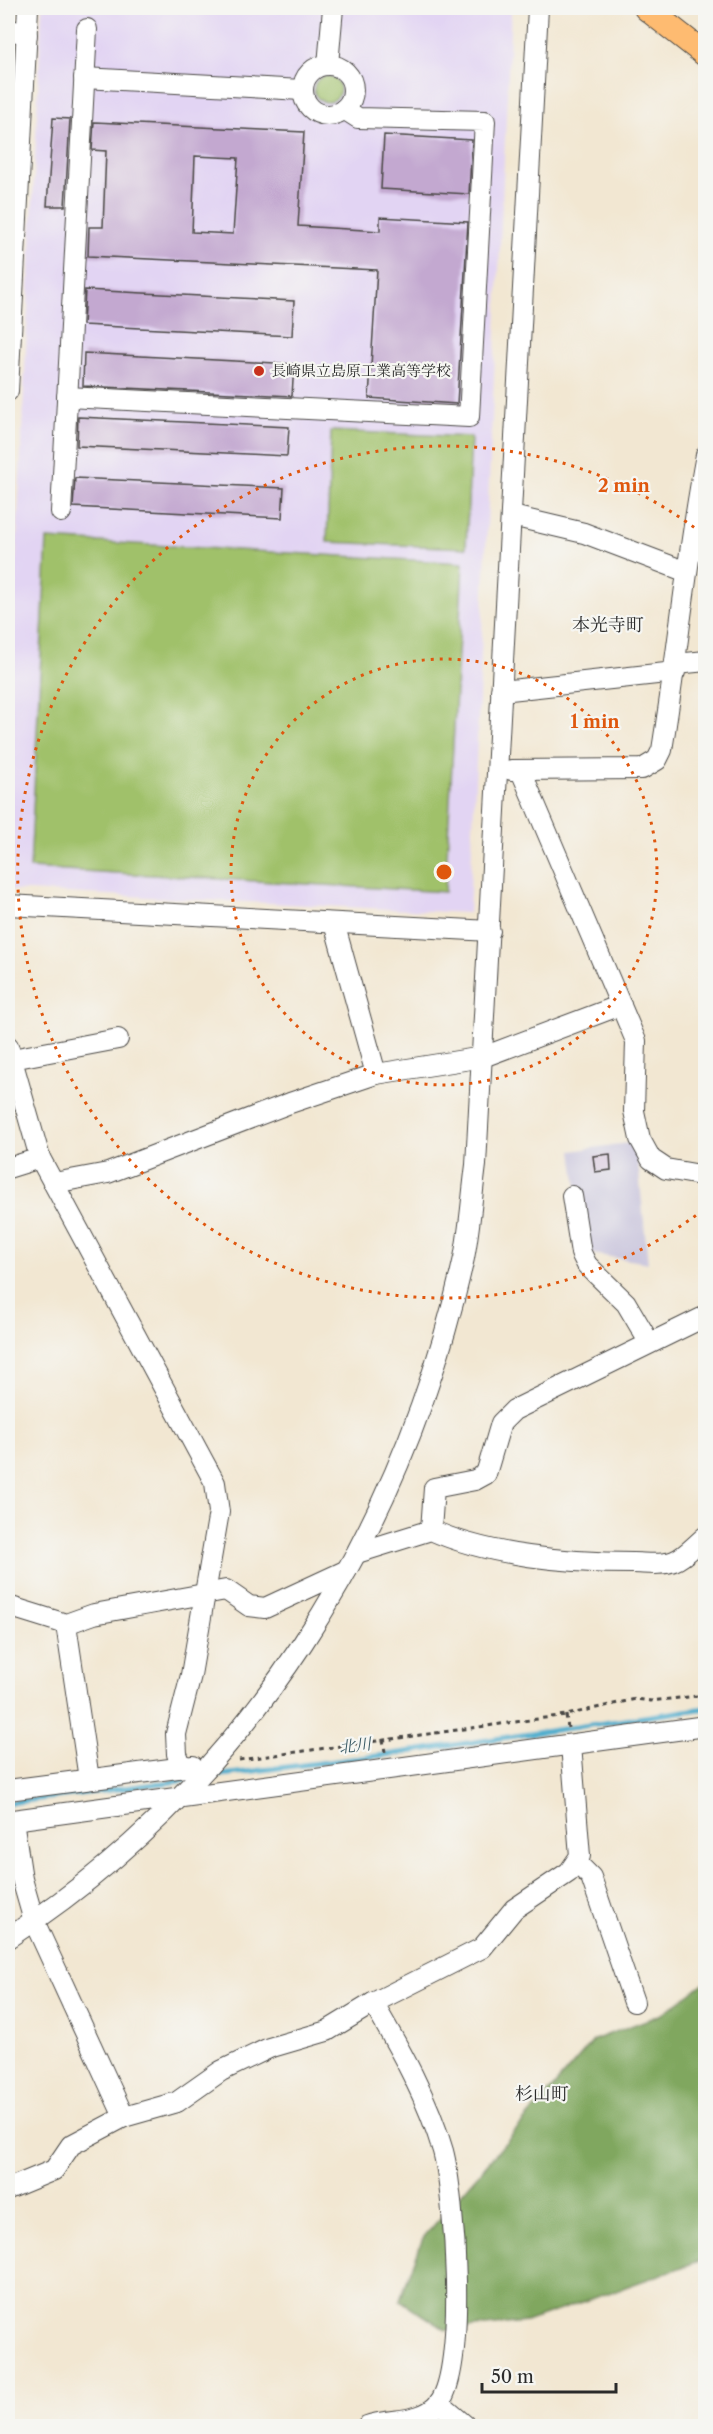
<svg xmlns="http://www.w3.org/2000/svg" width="713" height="2434" viewBox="0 0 713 2434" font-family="'Libre Caslon Text','Noto Serif JP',serif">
	<rect width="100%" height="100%" fill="#f6f6f2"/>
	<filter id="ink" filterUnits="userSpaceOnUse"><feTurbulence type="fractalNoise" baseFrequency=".0167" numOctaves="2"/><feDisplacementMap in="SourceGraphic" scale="12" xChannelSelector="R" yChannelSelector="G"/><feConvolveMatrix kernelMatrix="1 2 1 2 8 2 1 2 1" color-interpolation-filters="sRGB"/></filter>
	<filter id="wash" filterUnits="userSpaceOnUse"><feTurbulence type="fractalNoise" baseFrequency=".008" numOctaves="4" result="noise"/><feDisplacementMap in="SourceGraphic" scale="24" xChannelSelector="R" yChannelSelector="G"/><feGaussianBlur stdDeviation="1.35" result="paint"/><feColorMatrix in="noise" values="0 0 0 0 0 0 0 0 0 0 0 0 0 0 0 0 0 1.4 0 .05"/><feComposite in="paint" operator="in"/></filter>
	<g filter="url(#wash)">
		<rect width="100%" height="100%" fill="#f2e7d2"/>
		<polygon fill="#e2d4f3" points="42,8 456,8 511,10 469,913 8,890 8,731"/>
		<polygon fill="#c5c0da" points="636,1142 648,1263 586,1253 572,1151"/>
		<g fill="#a0c16a" stroke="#66764a" stroke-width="1.5">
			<circle cx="327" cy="89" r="13"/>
			<polygon points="331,431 471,437 466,548 327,542"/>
			<polygon points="47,539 463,563 445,892 30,868"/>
		</g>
		<polygon fill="#80a75e" stroke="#566944" stroke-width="1.5" points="705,1982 705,2259 526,2322 446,2330 400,2300 423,2238 594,2040 662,2014"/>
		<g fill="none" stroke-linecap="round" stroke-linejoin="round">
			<g stroke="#4faece" stroke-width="5">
				<polyline points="205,1777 393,1754 706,1708"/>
				<polyline points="8,1803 187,1780"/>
			</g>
		</g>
		<g id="blocks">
			<g fill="#c3a8d0" fill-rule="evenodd">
				<polygon points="53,118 70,119 65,206 47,206"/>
				<path d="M 94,122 L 304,132 L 298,226 L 380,231 L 380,217 L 468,222 L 457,404 L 369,398 L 377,270 L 88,256 L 89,227 L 103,227 L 106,151 L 92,150 ZM 195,156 L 238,158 L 233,234 L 192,232 Z"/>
				<polygon points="384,135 472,140 469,194 381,189"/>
				<polygon points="85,290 294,301 292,336 83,325"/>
				<polygon points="84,353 294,364 292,396 83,386"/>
				<polygon points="78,417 289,427 287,456 77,446"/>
				<polygon points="75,478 284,488 282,518 73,507"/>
				<polygon points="610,1154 611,1170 595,1172 593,1156"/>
			</g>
		</g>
	</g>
	<g filter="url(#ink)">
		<use href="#blocks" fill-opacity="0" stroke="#494744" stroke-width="1.5"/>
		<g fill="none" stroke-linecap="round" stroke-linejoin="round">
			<g stroke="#494744" stroke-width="22">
				<g id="minor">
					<polyline points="8,29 27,35"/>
					<circle cx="328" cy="90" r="25"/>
					<polyline points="328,65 333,8"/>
					<polyline points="84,78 302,90"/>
					<polyline points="8,391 28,8"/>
					<polyline points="67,397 469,417 485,121 358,118 344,109"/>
					<polyline points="61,512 87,29"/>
					<polyline points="512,516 584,533 687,572"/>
					<polyline points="676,664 706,661"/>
					<polyline points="501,691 675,672"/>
					<path d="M 511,770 L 642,769 L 657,760 L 662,750 C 678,652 687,553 706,455"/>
					<polyline points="521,771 636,1041 634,1111 640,1139 651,1159 666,1169 706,1176"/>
					<polyline points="8,905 490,931"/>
					<polyline points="334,923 376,1074"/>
					<polyline points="8,1046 40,1158 215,1483 219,1512 191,1675 176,1734 177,1754 182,1767"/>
					<polyline points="12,1059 118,1039"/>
					<polyline points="8,1168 40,1158"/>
					<polyline points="54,1183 108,1173 290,1103 376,1074 483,1057 621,1005"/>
					<polyline points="572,1196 581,1253 587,1265 626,1303 649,1342"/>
					<polyline points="431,1530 434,1488 475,1480 486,1474 501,1423 514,1410 706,1316"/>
					<path d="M 357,1553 L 431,1530 C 489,1556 569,1563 633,1563 C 645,1563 661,1566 674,1561 C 685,1557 696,1544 706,1536"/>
					<polyline points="8,1606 66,1624 94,1614 226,1590 249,1606 265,1608 347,1570"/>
					<polyline points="66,1624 89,1779"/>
					<polyline points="8,1790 193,1766"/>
					<polyline points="577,1863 591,1877 634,2002"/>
					<path d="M 8,1938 C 248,1782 402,1535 464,1258 C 470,1227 472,1195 476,1165 L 538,8"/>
					<polyline points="124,2117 34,1921 22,1879 13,1820 706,1726"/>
					<polyline points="8,2189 54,2170 71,2145 124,2117 177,2102 221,2071 269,2048 327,2031 373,2003 482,1948 514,1909 569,1872 580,1856 571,1745"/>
					<polyline points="439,2403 466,2426"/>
					<path d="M 367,2426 C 389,2418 422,2424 439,2403 C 467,2367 455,2197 443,2151 C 428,2099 400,2049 373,2003"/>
				</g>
			</g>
			<g stroke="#494744" stroke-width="26">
				<polyline id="major" points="646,8 706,55"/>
			</g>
			<g stroke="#494744" stroke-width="3" stroke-dasharray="4.5 4.5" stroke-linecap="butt">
				<polyline points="566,1715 568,1728"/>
				<polyline points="383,1739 385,1752"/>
				<polyline points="239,1760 566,1715 636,1699 651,1701 706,1695"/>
			</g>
			<use href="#minor" stroke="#fff" stroke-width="20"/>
			<use href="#major" stroke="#febb71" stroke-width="24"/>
		</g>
	</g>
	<g fill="none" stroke="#df570e" stroke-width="3" stroke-dasharray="3 6">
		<circle cx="444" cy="872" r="213"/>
		<path d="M703 1210A426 426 0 1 1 703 534"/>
	</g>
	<circle fill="#c8321e" stroke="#f6f6f2" stroke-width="2" cx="259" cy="371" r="6"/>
	<g text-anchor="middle" stroke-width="4.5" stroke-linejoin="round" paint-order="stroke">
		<g font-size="15" fill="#2b2b2b" stroke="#f6f6f2" text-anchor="start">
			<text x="271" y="376">長崎県立島原工業高等学校</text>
		</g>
		<g font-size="16" font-style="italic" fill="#385964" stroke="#f6f6f2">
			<text transform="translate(355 1745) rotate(-7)" y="6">北川</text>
		</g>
		<g font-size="18" fill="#2b2b2b" stroke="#f6f6f2">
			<text x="608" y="631">本光寺町</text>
			<text x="542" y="2100">杉山町</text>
		</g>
	</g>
	<circle cx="444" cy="872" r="9" fill="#df570e" stroke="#f6f6f2" stroke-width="3"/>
	<g font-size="18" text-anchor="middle" font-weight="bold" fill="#df570e" stroke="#f6f6f2" stroke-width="4.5" stroke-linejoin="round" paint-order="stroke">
		<text x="624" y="492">2 min</text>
		<text x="595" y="728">1 min</text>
	</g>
	<rect width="713" height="2434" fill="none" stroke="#f6f6f2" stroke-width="30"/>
	<path d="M482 2383v9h134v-9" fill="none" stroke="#2b2b2b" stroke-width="3"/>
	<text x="491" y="2383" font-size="18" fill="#2b2b2b" stroke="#f6f6f2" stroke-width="4.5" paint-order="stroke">50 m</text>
</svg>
